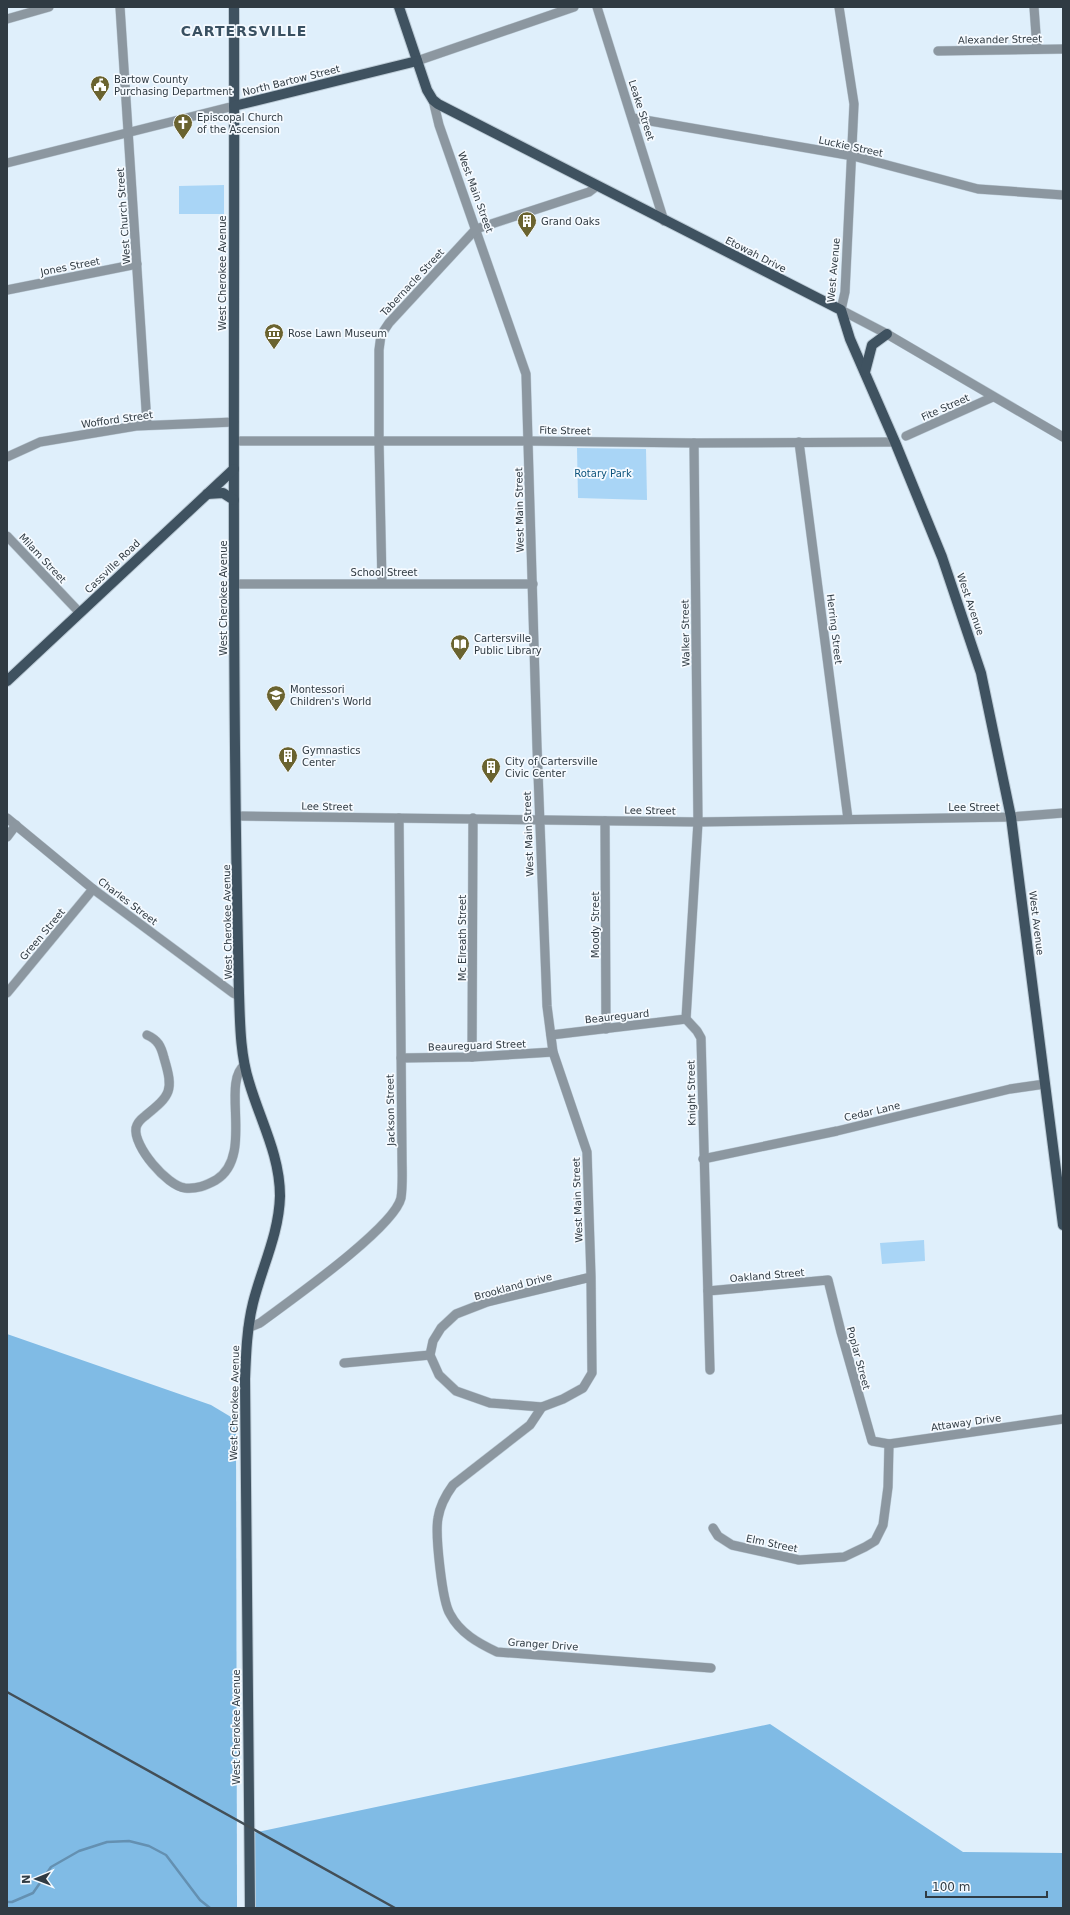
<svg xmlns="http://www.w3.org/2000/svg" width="1070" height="1915" viewBox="0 0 1070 1915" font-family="'DejaVu Sans',sans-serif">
	<rect width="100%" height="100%" fill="#dfeffb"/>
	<g fill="#a9d5f6">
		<polygon points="224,185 224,214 179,214 179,186"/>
		<polygon points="577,448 646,449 647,500 578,498"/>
		<polygon points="924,1240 925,1261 882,1264 880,1243"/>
	</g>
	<g fill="#80bbe5">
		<polygon points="7,1334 211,1405 236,1420 237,1908 7,1908"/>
		<polygon points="770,1724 963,1852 1063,1853 1063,1908 255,1908 253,1833"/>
	</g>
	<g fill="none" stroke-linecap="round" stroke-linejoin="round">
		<polyline stroke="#6490b1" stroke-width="2.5" points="7,1902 12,1902 33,1893 51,1867 79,1851 107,1842 129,1841 149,1846 166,1855 200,1900 210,1908"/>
		<g stroke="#bccbd6" stroke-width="10">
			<g id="minor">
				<polyline points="120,7 147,424"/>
				<polyline points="597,7 664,221"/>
				<polyline points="839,7 854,104 845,292 841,310 887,334 1063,437"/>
				<polyline points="1034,7 1037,49"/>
				<polyline points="7,19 49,7"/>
				<polyline points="938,51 1063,49"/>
				<polyline points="417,61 574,7"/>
				<polyline points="433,100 439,125 526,374 537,747 547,1006 553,1052 587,1152 591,1277 592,1373 583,1388 563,1399 542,1407 490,1403 456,1391 439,1375 430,1355 433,1341 441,1328 456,1314 487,1302 591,1277"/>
				<polyline points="633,118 853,156 978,189 1063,195"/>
				<polyline points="7,163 234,106"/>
				<polyline points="7,290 137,264"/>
				<polyline points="906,436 993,397"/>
				<polyline points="234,441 529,441 694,443 895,442"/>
				<polyline points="799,442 848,819"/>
				<polyline points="694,443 698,822 686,1019 697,1031 701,1038 710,1370"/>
				<polyline points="7,457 40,442 136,426 234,422"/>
				<polyline points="7,536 80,613"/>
				<polyline points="382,583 379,442 379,350 381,335 389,323 476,229 589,192 597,186"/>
				<polyline points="234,584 533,584"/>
				<polyline points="238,816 698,822 1011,817 1063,813"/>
				<polyline points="7,818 93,889 233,993 239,996"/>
				<polyline points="605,821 606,1029"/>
				<polyline points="7,837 16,825"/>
				<polyline points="7,993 93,889"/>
				<path d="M 147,1035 C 158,1040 161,1046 164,1058 C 174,1091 171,1095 145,1116 C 141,1119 137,1123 136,1128 C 133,1146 167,1186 185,1188 C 197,1189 205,1186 216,1180 C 255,1156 220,1082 245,1065"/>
				<polyline points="551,1035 686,1019"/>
				<polyline points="472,1057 473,818"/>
				<polyline points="401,1058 472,1057 553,1052"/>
				<polyline points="703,1159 837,1131 1010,1089 1045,1084"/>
				<polyline points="708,1291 828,1280 841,1332 872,1441 889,1444 1063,1419"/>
				<path d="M 248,1328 L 260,1323 C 288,1302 394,1228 401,1198 C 403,1185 402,1170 402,1158 L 399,818"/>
				<polyline points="344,1363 430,1355"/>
				<path d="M 542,1407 L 530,1425 L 453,1485 C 445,1496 440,1505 438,1518 C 435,1534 442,1601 450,1614 C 460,1633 478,1643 497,1652 L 711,1668"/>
				<polyline points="713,1528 718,1536 732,1545 799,1560 844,1557 865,1547 875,1541 883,1525 888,1487 889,1444"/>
			</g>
		</g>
		<g stroke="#bccbd6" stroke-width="12">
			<g id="major">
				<path d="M 234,7 C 235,336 231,664 239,993 C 240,1022 240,1054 249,1082 C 260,1120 280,1155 280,1196 C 279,1234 262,1267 253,1303 C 247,1327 246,1353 245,1379 L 250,1908"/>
				<polyline points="399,7 427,90 433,100 438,104 841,310 850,339 895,442 942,557 981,673 1011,817 1063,1225"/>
				<polyline points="234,106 417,61"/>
				<polyline points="865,372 872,345 887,334"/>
				<polyline points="207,494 223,493 234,500"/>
				<polyline points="7,681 234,469"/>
			</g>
		</g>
		<use href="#minor" stroke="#8c97a0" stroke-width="9"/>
		<use href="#major" stroke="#3f5260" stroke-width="10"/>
		<polyline stroke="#434f57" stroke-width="2.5" points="7,1692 395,1908"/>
	</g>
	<defs>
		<g id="civic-pin" transform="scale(1)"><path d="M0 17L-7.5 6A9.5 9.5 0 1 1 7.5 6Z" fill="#6a632f" stroke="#f5faff"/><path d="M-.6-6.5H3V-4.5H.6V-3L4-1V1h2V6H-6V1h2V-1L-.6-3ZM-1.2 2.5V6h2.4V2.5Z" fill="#fff"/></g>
		<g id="church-pin" transform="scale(1)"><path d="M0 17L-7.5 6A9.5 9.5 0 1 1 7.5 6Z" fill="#6a632f" stroke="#f5faff"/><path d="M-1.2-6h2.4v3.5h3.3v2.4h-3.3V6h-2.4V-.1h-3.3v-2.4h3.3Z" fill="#fff"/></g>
		<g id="building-pin" transform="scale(1)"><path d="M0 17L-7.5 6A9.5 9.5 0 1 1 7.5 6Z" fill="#6a632f" stroke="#f5faff"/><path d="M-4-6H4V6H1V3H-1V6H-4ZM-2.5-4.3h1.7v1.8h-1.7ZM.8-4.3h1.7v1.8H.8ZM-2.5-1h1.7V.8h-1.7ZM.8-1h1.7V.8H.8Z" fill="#fff"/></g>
		<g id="museum-pin" transform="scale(1)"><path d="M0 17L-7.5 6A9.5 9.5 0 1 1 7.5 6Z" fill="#6a632f" stroke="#f5faff"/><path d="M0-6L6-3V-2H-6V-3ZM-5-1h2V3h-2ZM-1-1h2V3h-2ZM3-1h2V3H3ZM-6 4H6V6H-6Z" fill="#fff"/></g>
		<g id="library-pin" transform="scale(1)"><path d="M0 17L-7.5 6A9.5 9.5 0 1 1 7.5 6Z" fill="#6a632f" stroke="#f5faff"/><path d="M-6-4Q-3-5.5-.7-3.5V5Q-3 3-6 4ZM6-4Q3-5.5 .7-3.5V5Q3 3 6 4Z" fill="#fff"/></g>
		<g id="school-pin" transform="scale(1)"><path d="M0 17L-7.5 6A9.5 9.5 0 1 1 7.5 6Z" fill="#6a632f" stroke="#f5faff"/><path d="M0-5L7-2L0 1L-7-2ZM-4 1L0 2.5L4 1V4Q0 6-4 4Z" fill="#fff"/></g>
	</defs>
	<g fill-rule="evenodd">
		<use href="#civic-pin" x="100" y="85"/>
		<use href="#church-pin" x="183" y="123"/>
		<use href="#building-pin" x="527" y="221"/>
		<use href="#museum-pin" x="274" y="333"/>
		<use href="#library-pin" x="460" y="644"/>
		<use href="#school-pin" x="276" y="695"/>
		<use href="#building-pin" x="288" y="756"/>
		<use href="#building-pin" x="491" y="767"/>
	</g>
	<g text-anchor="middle" stroke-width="3.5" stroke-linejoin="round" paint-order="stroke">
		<g font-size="10" fill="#303b43" stroke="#f5faff">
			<text transform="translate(1000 39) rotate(-1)" y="4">Alexander Street</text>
			<text transform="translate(291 80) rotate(-14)" y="4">North Bartow Street</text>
			<text transform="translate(642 110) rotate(72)" y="4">Leake Street</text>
			<text transform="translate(851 146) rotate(12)" y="4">Luckie Street</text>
			<text transform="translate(476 192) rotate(70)" y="4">West Main Street</text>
			<text transform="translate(123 216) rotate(-94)" y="4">West Church Street</text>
			<text transform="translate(756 254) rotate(27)" y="4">Etowah Drive</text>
			<text transform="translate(70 266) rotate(-11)" y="4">Jones Street</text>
			<text transform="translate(833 270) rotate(-85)" y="4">West Avenue</text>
			<text transform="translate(222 273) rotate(-90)" y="4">West Cherokee Avenue</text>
			<text transform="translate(412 282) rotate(-47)" y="4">Tabernacle Street</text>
			<text transform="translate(945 407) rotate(-24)" y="4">Fite Street</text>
			<text transform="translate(117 419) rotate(-8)" y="4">Wofford Street</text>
			<text transform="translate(565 430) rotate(1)" y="4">Fite Street</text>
			<text transform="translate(519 510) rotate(-91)" y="4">West Main Street</text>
			<text transform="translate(43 558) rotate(47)" y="4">Milam Street</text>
			<text transform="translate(112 566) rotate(-44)" y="4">Cassville Road</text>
			<text x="384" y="576">School Street</text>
			<text transform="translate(223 598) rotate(-90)" y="4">West Cherokee Avenue</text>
			<text transform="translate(971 604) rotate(71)" y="4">West Avenue</text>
			<text transform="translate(835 629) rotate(83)" y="4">Herring Street</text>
			<text transform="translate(685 633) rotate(-91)" y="4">Walker Street</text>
			<text transform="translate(327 806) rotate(1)" y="4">Lee Street</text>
			<text x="974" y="811">Lee Street</text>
			<text transform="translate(650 810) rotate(1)" y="4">Lee Street</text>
			<text transform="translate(528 834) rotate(-92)" y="4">West Main Street</text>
			<text transform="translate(128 901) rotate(37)" y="4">Charles Street</text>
			<text transform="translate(227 922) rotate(-91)" y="4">West Cherokee Avenue</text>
			<text transform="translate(1037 923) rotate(83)" y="4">West Avenue</text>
			<text transform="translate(595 925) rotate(-90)" y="4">Moody Street</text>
			<text transform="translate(42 934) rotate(-50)" y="4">Green Street</text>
			<text transform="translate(462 938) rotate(-90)" y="4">Mc Elreath Street</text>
			<text transform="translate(617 1016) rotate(-6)" y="4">Beaureguard</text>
			<text transform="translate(477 1045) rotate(-2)" y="4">Beaureguard Street</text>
			<text transform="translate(691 1093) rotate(-91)" y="4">Knight Street</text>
			<text transform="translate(390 1110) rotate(-91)" y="4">Jackson Street</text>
			<text transform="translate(872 1111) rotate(-13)" y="4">Cedar Lane</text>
			<text transform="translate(577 1200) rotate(-92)" y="4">West Main Street</text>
			<text transform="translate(767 1275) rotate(-5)" y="4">Oakland Street</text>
			<text transform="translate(513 1286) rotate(-15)" y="4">Brookland Drive</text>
			<text transform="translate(859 1358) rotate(75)" y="4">Poplar Street</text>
			<text transform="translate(234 1403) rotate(-89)" y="4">West Cherokee Avenue</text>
			<text transform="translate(966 1422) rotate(-8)" y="4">Attaway Drive</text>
			<text transform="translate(772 1543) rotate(12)" y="4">Elm Street</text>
			<text transform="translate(543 1644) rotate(4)" y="4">Granger Drive</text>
			<text transform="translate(236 1727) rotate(-90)" y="4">West Cherokee Avenue</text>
		</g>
		<g font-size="10" fill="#303b43" stroke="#f5faff" text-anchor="start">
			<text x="114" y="83">Bartow County<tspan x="114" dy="12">Purchasing Department</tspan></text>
			<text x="197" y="121">Episcopal Church<tspan x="197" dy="12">of the Ascension</tspan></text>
			<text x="541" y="225">Grand Oaks</text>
			<text x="288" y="337">Rose Lawn Museum</text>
			<text x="474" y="642">Cartersville<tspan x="474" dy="12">Public Library</tspan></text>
			<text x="290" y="693">Montessori<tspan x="290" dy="12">Children's World</tspan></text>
			<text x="302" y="754">Gymnastics<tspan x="302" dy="12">Center</tspan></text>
			<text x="505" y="765">City of Cartersville<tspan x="505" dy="12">Civic Center</tspan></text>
		</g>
		<g font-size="10" fill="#0d547d" stroke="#f5faff">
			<text x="603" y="477">Rotary Park</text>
		</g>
		<g font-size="14" font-weight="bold" letter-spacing="1" fill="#395061" stroke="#f5faff">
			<text x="244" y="36">CARTERSVILLE</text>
		</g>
	</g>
	<rect width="1070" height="1915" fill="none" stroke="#303b43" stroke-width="16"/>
	<g transform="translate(36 1879) rotate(269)" stroke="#f5faff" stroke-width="3" paint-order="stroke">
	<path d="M0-3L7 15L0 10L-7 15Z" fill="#303b43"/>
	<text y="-6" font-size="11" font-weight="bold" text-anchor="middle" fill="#303b43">N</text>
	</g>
	<path d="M926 1891v6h121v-6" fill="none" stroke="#303b43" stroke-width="2"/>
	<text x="932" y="1891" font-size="12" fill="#303b43" stroke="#f5faff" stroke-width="3" paint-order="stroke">100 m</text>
</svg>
